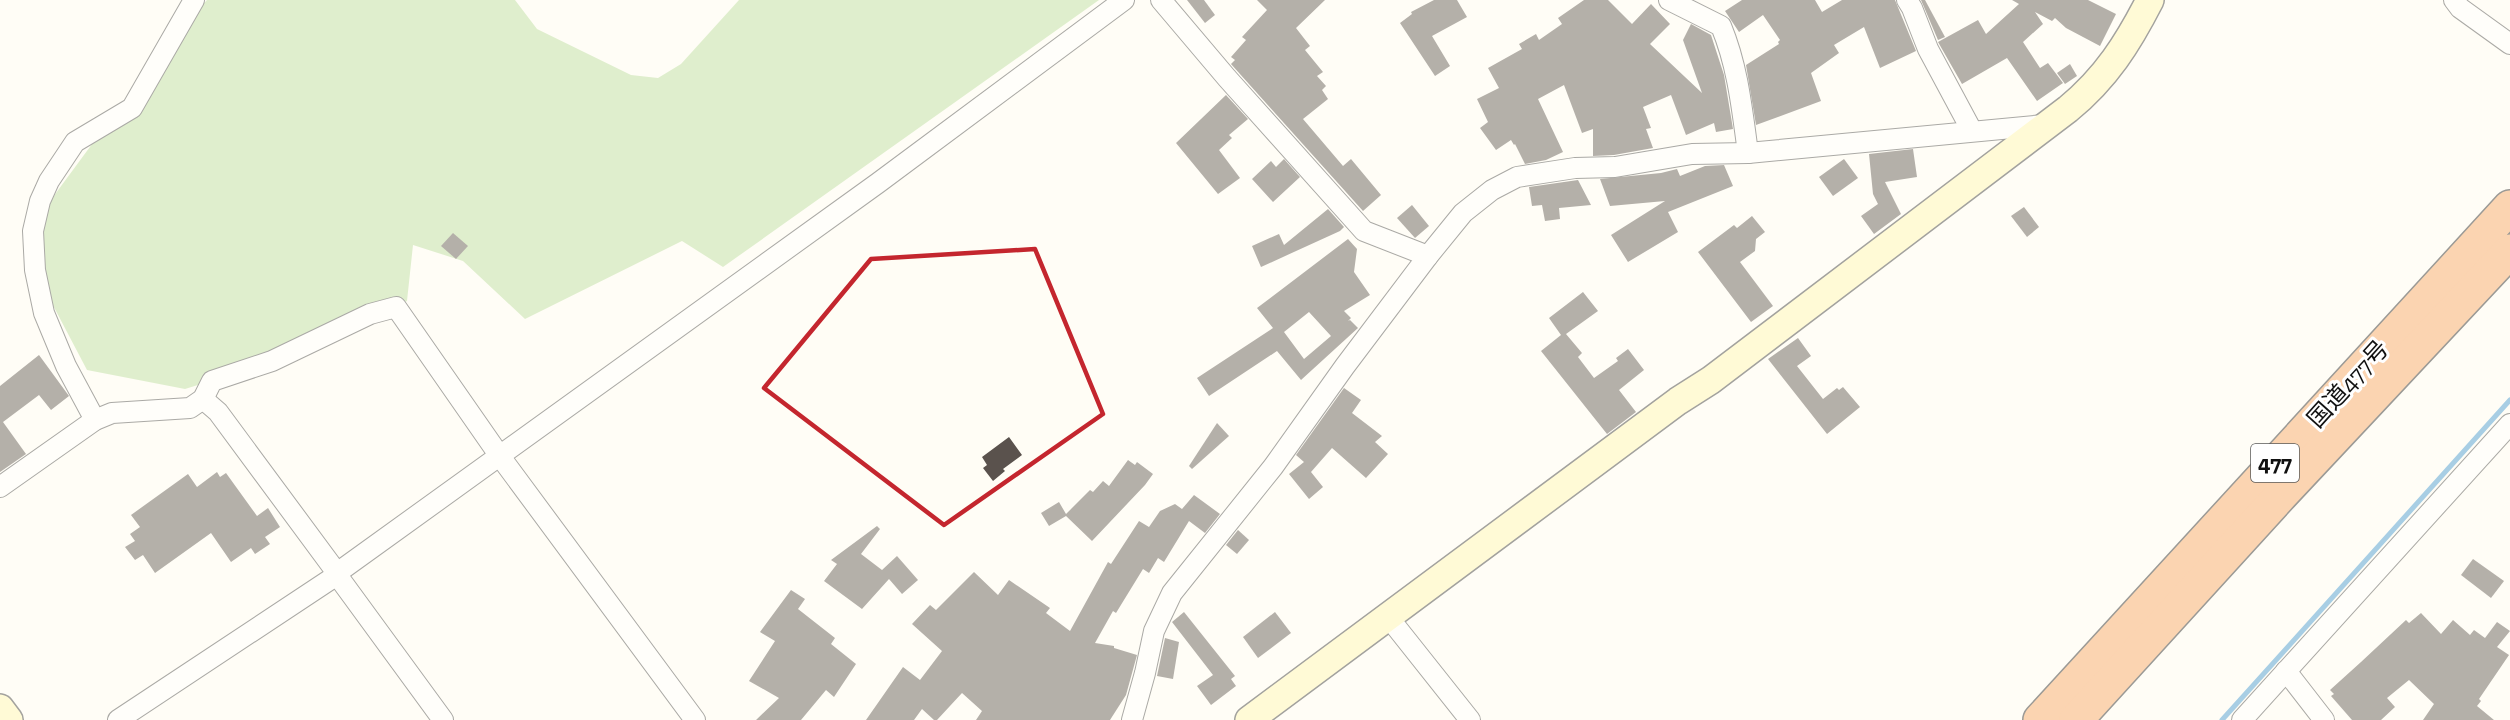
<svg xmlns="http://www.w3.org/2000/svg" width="2510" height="720" viewBox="0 0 2510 720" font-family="'Zilla Slab','Noto Sans JP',serif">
	<rect width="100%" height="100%" fill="#fffdf5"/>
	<polygon fill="#b9dc9c" points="207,0 515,0 537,29 631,75 658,78 681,64 739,0 1099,0 723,267 682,241 525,319 463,261 413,245 407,301 269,363 185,389 87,370 36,273 39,216 168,41"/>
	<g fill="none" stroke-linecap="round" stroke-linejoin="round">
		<polyline stroke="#3f96cf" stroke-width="5" points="2222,720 2510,400"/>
	</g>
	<g fill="#5a524d" fill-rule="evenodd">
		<polygon points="1187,0 1204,0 1215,15 1205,23"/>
		<polygon points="1257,0 1325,0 1296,28 1310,46 1305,50 1323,72 1317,76 1326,86 1322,90 1328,99 1303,119 1343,166 1351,159 1381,195 1363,211 1231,64 1235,60 1231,57 1246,40 1242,37 1267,10"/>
		<polygon points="1434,0 1457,0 1467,17 1432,36 1450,66 1435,76 1400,23 1412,14 1411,12"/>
		<polygon points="1584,0 1608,0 1632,24 1651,4 1670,24 1650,44 1702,93 1683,40 1691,24 1711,35 1724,75 1733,129 1716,132 1714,123 1686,135 1671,95 1643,107 1651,128 1646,129 1653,148 1614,155 1593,156 1593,129 1582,133 1564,85 1538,99 1563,152 1546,160 1525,164 1515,144 1514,145 1511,140 1496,150 1480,128 1488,122 1477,99 1499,88 1488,68 1522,49 1519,44 1536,34 1539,40 1562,24 1558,18"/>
		<polygon points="1742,0 1815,0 1822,12 1842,0 1895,0 1916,51 1880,68 1864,27 1834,45 1839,53 1811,73 1821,101 1756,125 1746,65 1779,44 1778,42 1780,40 1763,15 1739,32 1725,11"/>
		<polygon points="1921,0 1925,0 1945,37 1938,40"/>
		<polygon points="2012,0 2088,0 2116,14 2100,46 2066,28 2055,18 2052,21 2035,12 2043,24 2023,42 2040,68 2048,63 2063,83 2037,101 2007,58 1962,84 1938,42 1978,20 1986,34 2019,4"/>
		<polygon points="2070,64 2077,76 2065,84 2057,73"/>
		<polygon points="1226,95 1248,119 1229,135 1232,138 1219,150 1240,178 1218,194 1176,143"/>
		<polygon points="1913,149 1917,177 1885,182 1901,214 1874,234 1861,216 1878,204 1873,194 1869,154"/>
		<polygon points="1284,159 1300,177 1273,202 1252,179 1271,161 1276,167"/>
		<polygon points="1844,159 1858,178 1833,196 1819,177"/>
		<polygon points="1724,165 1733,186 1668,212 1678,232 1628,262 1611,235 1665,201 1610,206 1600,179 1661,173 1677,169 1680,176 1705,166"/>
		<polygon points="1578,180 1591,205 1559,208 1560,219 1545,221 1542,205 1532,206 1529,187"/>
		<polygon points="1412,205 1429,226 1415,238 1397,218"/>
		<polygon points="2024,207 2039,227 2027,237 2011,216"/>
		<polygon points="1328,209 1344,227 1340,231 1261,267 1252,246 1279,234 1284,245"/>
		<polygon points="1752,216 1765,232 1756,239 1755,251 1740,262 1773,306 1751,322 1698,252 1734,225 1737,228"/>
		<polygon points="453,233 468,246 456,259 441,246"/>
		<path d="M 1348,239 L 1357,249 L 1354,272 L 1370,295 L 1344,311 L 1351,318 L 1348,321 L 1350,320 L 1358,328 L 1301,380 L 1277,351 L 1209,396 L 1197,378 L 1273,328 L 1257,308 ZM 1309,312 L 1331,336 L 1304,359 L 1284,332 Z"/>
		<polygon points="1583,292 1598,311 1566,334 1582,353 1578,357 1594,378 1618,361 1616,358 1628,349 1644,370 1619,390 1636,412 1607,434 1541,351 1561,335 1549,318"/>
		<polygon points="1798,338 1811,356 1797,366 1823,399 1837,388 1839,390 1843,387 1860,407 1827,434 1768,359"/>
		<polygon points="39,355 69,396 51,410 39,395 3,422 26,454 0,472 0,386"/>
		<polygon points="1344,388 1361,400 1352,413 1382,436 1375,442 1388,454 1366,478 1332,448 1311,472 1323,487 1309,499 1289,474 1304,462 1296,455"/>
		<polygon points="1217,423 1229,436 1192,469 1189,466"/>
		<polygon points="1009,437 1022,455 1003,469 1005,471 993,481 983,468 987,465 982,457"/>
		<polygon points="1128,460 1135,465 1137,462 1153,474 1145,485 1092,541 1066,516 1049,526 1041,513 1059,502 1066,514 1090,490 1093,492 1103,481 1109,486"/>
		<polygon points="217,472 220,477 226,473 257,516 268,508 280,527 265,537 270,544 255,554 251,548 231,562 211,533 155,573 143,555 135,560 125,547 135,541 130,534 140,527 131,515 188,474 197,487"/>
		<polygon points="1194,495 1220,514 1205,533 1189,521 1164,562 1158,558 1149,573 1143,569 1116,613 1113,611 1095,643 1114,646 1114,648 1137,655 1126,695 1110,720 976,720 982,711 962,693 937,720 934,720 922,709 914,720 866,720 903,667 920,680 942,651 912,624 930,605 936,610 974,572 998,595 1009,580 1050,608 1046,613 1070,631 1108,562 1111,564 1139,521 1149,527 1160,511 1175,504 1182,509"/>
		<polygon points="877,526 880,529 861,554 882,570 897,556 918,580 902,594 889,579 862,609 824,581 837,564 831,560"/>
		<polygon points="1238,530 1249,540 1237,554 1226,545"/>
		<polygon points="2473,559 2504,581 2491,598 2461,575"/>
		<polygon points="791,590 805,599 798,609 835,638 831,644 856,664 834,697 826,690 801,720 756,720 779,698 749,681 775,641 760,632"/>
		<polygon points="1184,612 1235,676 1231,679 1236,686 1211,705 1197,686 1213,675 1172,622"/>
		<polygon points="1275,612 1291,633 1258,658 1243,637"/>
		<polygon points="2421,613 2441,634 2453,620 2470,635 2474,630 2485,638 2497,622 2510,631 2497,647 2509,655 2479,699 2481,701 2477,706 2494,720 2423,720 2434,704 2409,680 2387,698 2395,707 2381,720 2352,720 2331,696 2334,694 2330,690 2361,662 2406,620 2409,623"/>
		<polygon points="1165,638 1179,642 1173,679 1157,676"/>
	</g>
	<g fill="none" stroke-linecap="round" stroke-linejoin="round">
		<g stroke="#444" stroke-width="22">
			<g id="street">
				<polyline points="1161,0 1227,78 1364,231 1428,256"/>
				<path d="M 1669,0 L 1721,26 C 1738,67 1742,109 1748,153"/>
				<polyline points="1907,0 1912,8 1928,49 1972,131"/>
				<polyline points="2454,0 2460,8 2510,44"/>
				<polyline points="203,399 218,412 337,573"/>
				<polyline points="95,420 66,366 44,313 35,270 33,231 40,201 49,181 75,142 132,108 194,0"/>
				<polyline points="0,487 95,420 112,413 190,408 203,399 212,381 272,361 370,314 396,307 499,455 695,720"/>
				<polyline points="337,575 443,720"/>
				<polyline points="1389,618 1470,720"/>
				<polyline points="2286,671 2324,720"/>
				<polyline points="118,720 337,575 337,573 878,183 1124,0"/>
				<polyline points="1132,720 1145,673 1154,631 1172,593 1273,467 1345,366 1428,256 1463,213 1492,190 1517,177 1575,168 1615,167 1692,154 1748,153 2044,125"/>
				<polyline points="2242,720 2510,424"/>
			</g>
		</g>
		<g stroke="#333" stroke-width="30">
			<g id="secondary">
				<polyline points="0,708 9,720"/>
				<path d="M 1249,720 L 1678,401 L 1711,380 L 2068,109 C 2106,78 2128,43 2150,0"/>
			</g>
		</g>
		<g stroke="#222" stroke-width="36">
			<g id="highway">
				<polyline points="2040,720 2510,207"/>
				<polyline points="2076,720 2282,494 2510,251"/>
			</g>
		</g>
		<use href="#street" stroke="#fff" stroke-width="20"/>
		<use href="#secondary" stroke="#fff6b0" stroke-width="27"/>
		<use href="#highway" stroke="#f5a25d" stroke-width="33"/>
	</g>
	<path d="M0 0H2510V720H0ZM 1035,249 L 1103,414 L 944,525 L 764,388 L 871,259 Z" fill="#fffdf5" fill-opacity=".55" fill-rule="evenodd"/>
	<path fill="none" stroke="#c4262e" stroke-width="4.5" stroke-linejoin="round" d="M 1035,249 L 1103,414 L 944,525 L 764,388 L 871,259 Z"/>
	<g text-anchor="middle" stroke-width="6" stroke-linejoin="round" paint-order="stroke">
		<rect fill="#fff" stroke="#585858" stroke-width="1.5" x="2251" y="444" width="48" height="38" rx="4.5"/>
		<g font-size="22" font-weight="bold" fill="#111">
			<text x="2275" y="471">477</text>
		</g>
		<g font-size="24" fill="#111" stroke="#fff">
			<text transform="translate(2348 384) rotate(-48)" y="8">国道477号</text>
		</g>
	</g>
</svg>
